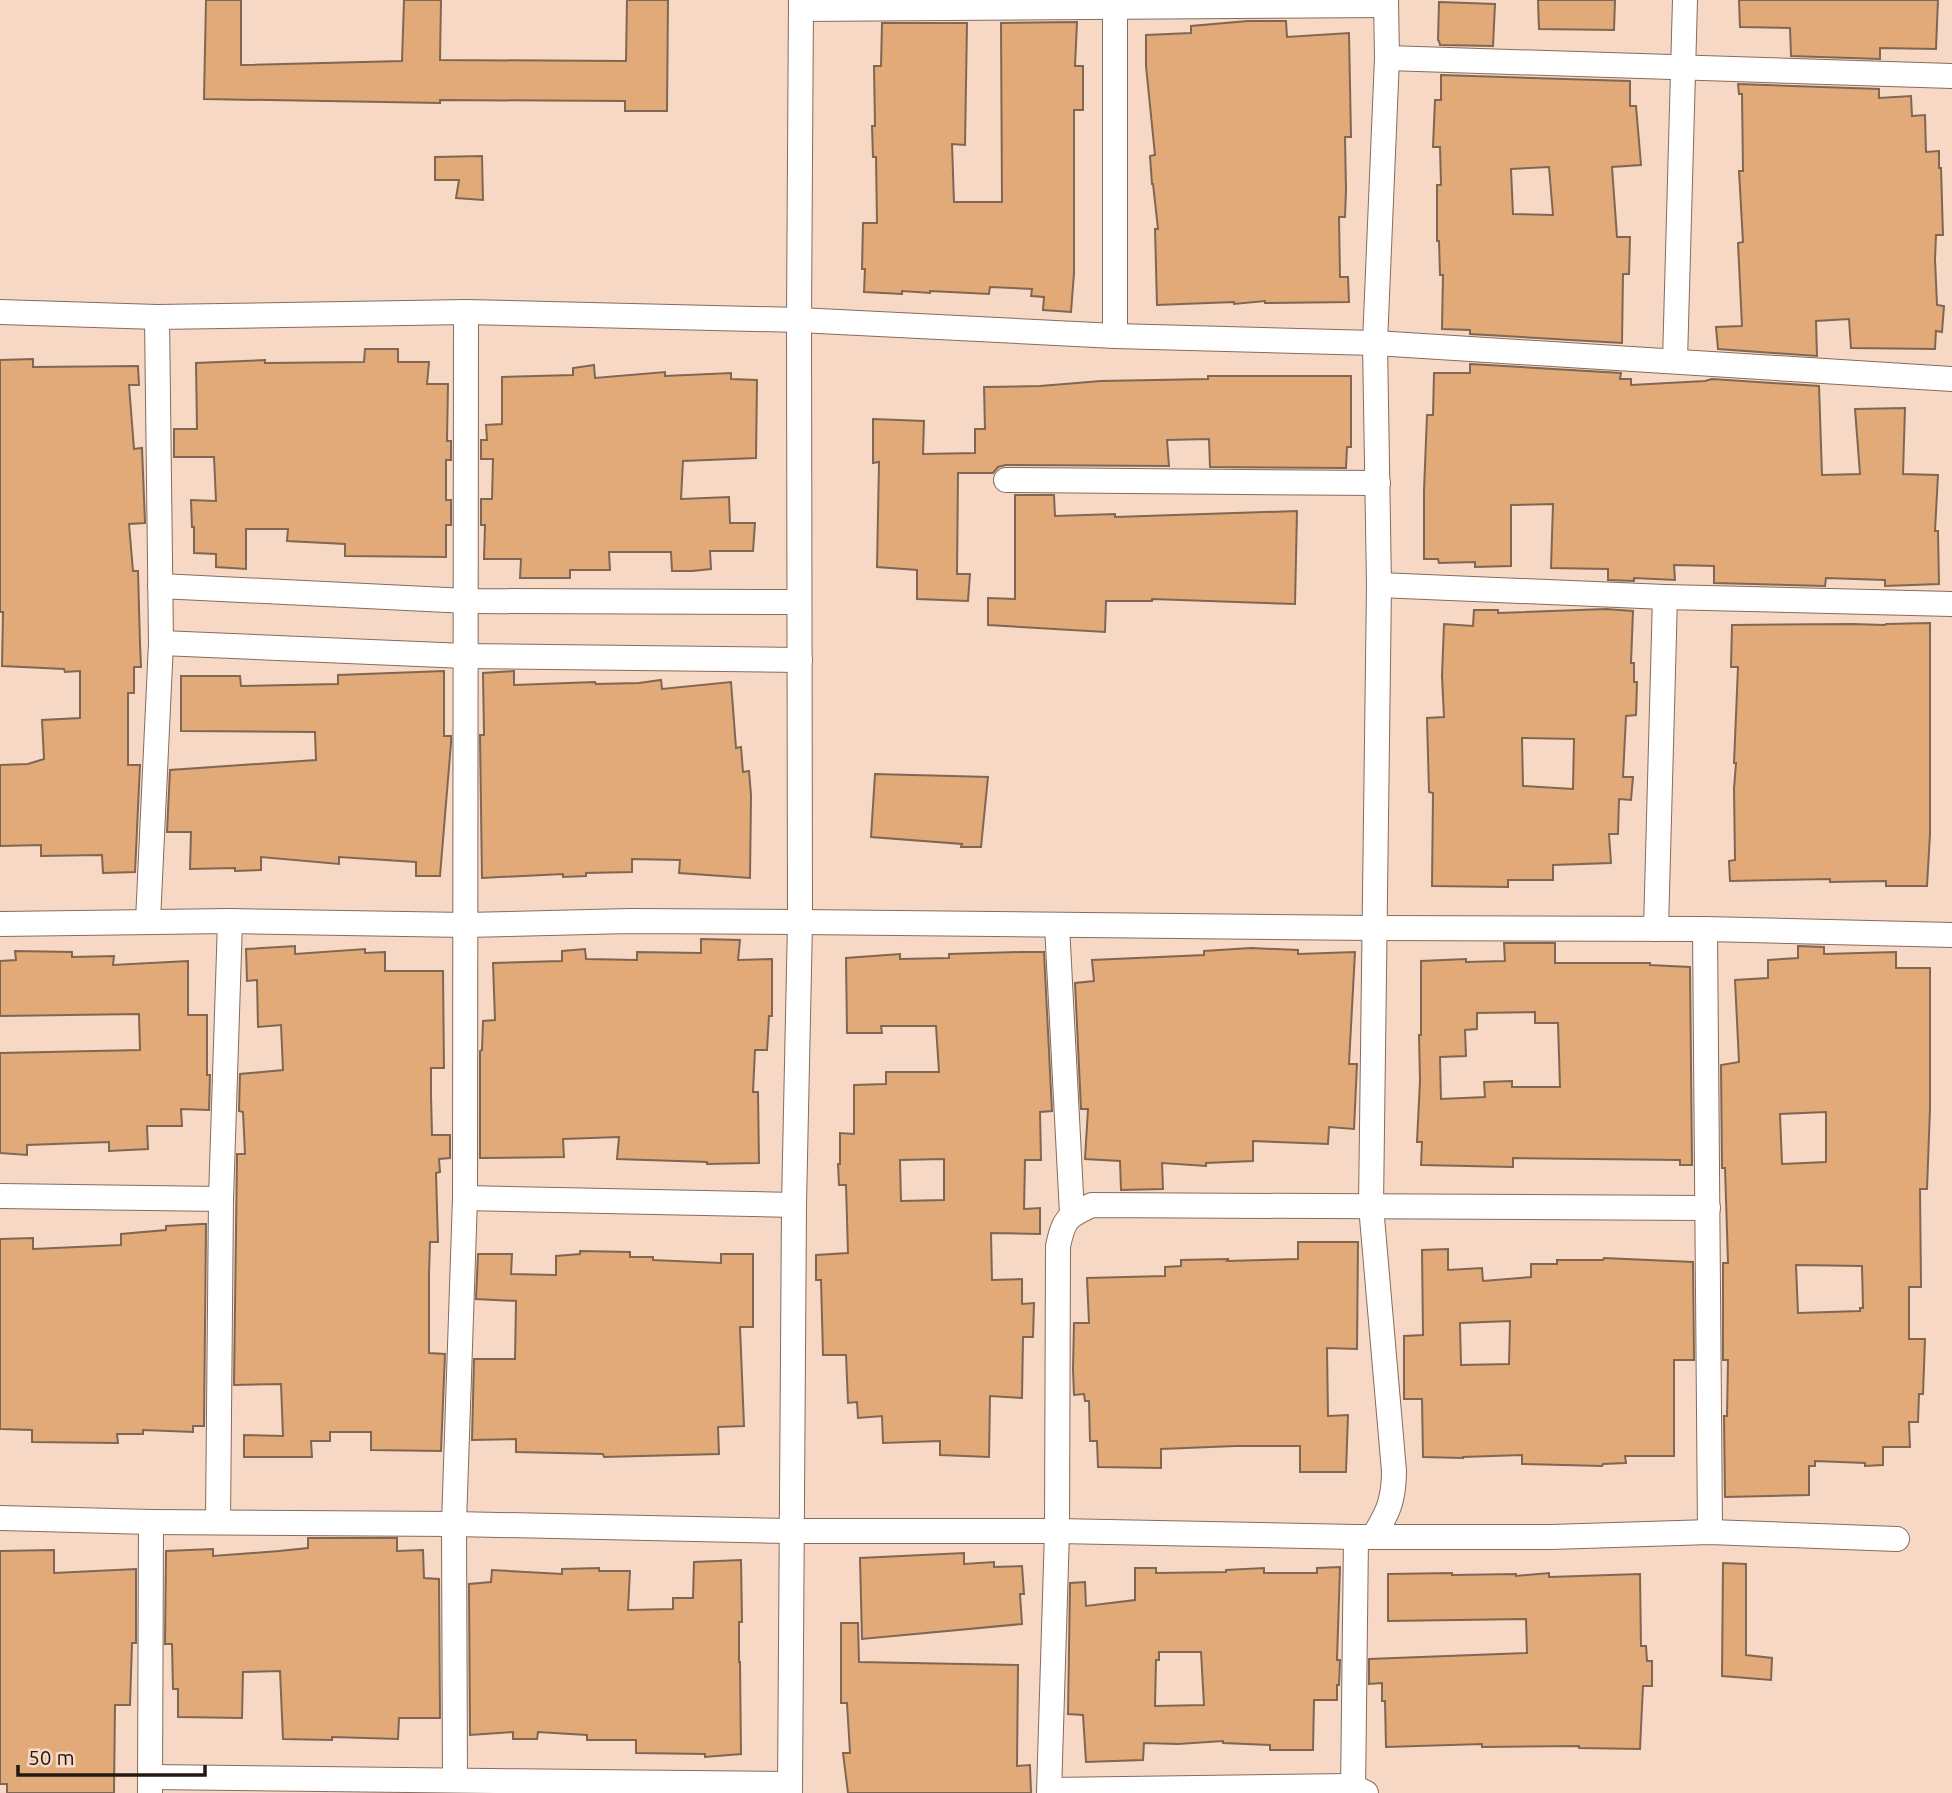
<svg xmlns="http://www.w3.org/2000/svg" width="1952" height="1793" viewBox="0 0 1952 1793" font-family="Ubuntu,sans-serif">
	<rect width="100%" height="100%" fill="#f7d8c5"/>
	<g fill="#e1aa78" stroke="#7f6753" stroke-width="2" fill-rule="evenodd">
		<polygon points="206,0 241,0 241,65 402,61 404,0 441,0 440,60 626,61 627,0 668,0 667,111 625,111 625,101 440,100 440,103 204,99"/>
		<polygon points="1538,0 1615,0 1614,30 1539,29"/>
		<polygon points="1739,0 1938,0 1936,49 1880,48 1880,59 1791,56 1790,28 1740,27"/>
		<polygon points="1439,2 1495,4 1493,46 1440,45 1439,41 1438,40"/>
		<polygon points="1248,21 1286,21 1287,37 1349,33 1351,137 1345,137 1346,190 1345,217 1339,217 1340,277 1348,277 1349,302 1265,303 1265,301 1234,304 1234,302 1157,305 1155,229 1158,229 1153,184 1152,184 1150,156 1155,155 1146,66 1146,35 1191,33 1191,26"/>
		<polygon points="1077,22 1075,66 1083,66 1083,110 1074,110 1074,273 1071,312 1043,310 1044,297 1031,296 1032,289 990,287 989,294 930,291 930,293 902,291 902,294 864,292 865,269 862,269 863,223 877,223 876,157 873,157 872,126 875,126 874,66 881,66 882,23 967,23 965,145 952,144 954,202 1002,202 1001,23"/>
		<path d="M 1441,75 L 1630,81 L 1630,106 L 1636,106 L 1641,165 L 1612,167 L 1617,237 L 1630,237 L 1629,274 L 1623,274 L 1622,343 L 1470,334 L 1470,330 L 1442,329 L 1443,275 L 1440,275 L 1439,241 L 1437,241 L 1437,185 L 1441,185 L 1440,147 L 1433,147 L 1435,100 L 1441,100 ZM 1549,167 L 1553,215 L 1513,214 L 1511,169 Z"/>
		<polygon points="1738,84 1879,89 1879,98 1911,96 1912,116 1925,115 1926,152 1939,151 1939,168 1941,168 1943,235 1936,235 1935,259 1937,305 1944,306 1942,332 1936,331 1935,349 1851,348 1849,319 1816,321 1817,356 1718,349 1716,327 1742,326 1738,243 1743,242 1739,171 1743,171 1742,94 1739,94"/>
		<polygon points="482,156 483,200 456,198 459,180 435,180 435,157"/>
		<polygon points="365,349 398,349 398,362 429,362 427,384 448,384 447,441 451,441 451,460 446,460 446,500 451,500 451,525 446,525 446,557 345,556 345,544 287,541 288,529 246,529 246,569 216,567 216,554 194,553 194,527 192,527 191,500 216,501 214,457 174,457 174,429 197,429 196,363 265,360 265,363 364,362"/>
		<polygon points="33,359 33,367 138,366 139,385 129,385 134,449 142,448 145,522 145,523 129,524 133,571 138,571 140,644 141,667 134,667 134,693 128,693 128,765 140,765 135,872 103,873 102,855 41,856 41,845 0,846 0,765 28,764 44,759 42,720 80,718 80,671 65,672 64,669 2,666 3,612 0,612 0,360"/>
		<polygon points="1470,364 1621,373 1620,379 1631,379 1631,385 1705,381 1712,379 1819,386 1822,475 1860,474 1855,409 1905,408 1903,474 1938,475 1935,531 1938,531 1939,584 1885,586 1885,580 1826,578 1825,586 1714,583 1714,566 1674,565 1675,580 1634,578 1634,581 1608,580 1608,569 1551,568 1553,504 1511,505 1511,566 1475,567 1475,562 1439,563 1438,559 1424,559 1424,491 1427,415 1433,415 1434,373 1470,373"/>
		<polygon points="594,365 595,378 665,372 665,376 731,373 731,379 757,380 756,458 683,461 681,499 729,497 730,523 755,523 753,551 710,551 711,569 692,571 672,571 671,552 609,552 610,570 570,570 570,578 520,578 521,559 484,559 485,525 481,525 481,499 492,499 493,459 481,459 481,440 487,440 486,425 502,424 502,377 573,375 573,368"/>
		<polygon points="1208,376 1351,376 1351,447 1347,447 1346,468 1210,467 1209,439 1167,440 1169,466 1006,465 998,467 993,473 958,473 957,574 970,574 968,601 917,599 917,570 877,567 879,462 873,463 873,419 924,421 923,454 975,453 975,429 985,429 984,387 1040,386 1101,381 1208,379"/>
		<polygon points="1015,495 1054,495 1055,516 1115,514 1115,517 1297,511 1295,604 1152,599 1152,601 1106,601 1105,632 988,625 988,598 1015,599"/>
		<path d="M 1606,609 L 1633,611 L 1631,663 L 1634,663 L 1634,682 L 1637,682 L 1636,715 L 1626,716 L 1623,777 L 1633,777 L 1631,800 L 1619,799 L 1618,834 L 1609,834 L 1611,863 L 1553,865 L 1553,880 L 1508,880 L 1508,887 L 1432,886 L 1433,793 L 1429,792 L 1427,718 L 1444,717 L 1442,676 L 1444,624 L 1473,626 L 1474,610 L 1498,610 L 1498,613 ZM 1522,738 L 1574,739 L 1573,789 L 1523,786 Z"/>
		<polygon points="1930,623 1930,834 1927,886 1886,886 1886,881 1830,882 1830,879 1730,881 1729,861 1735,860 1734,789 1736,763 1734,763 1738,667 1731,667 1732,625 1852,624 1885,625 1886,624"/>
		<polygon points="444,671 444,736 451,736 451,743 440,876 416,876 416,862 339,857 339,864 261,857 261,870 235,871 235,868 190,869 191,832 167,832 170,770 316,760 315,732 181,731 181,676 240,676 241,686 338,684 338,675"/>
		<polygon points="514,671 514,685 595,682 596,684 639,683 661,680 662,689 731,682 736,748 741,747 743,772 749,771 751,795 750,878 679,873 680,860 632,859 632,872 586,873 586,876 563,877 563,874 482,878 480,735 484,735 483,673"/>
		<polygon points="875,774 988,777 981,847 961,847 962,844 871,837"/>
		<polygon points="701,939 740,940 738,960 772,959 772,1016 769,1016 767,1050 755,1050 753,1092 758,1092 759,1163 707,1164 707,1162 617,1159 619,1137 563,1139 564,1157 480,1158 480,1051 482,1050 483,1021 495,1020 493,963 562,961 562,951 585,949 586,959 637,960 637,952 701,953"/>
		<path d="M 1504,943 L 1555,943 L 1555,963 L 1650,963 L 1650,965 L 1690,967 L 1692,1165 L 1680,1165 L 1680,1160 L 1513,1158 L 1513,1167 L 1421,1165 L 1422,1142 L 1417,1142 L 1420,1081 L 1419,1035 L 1421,1035 L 1421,961 L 1466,959 L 1466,962 L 1505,961 ZM 1535,1012 L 1535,1023 L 1558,1023 L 1560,1087 L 1512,1087 L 1512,1081 L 1484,1082 L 1485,1097 L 1441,1099 L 1440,1057 L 1466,1056 L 1465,1030 L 1477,1029 L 1477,1013 Z"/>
		<polygon points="295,946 295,954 365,949 365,953 385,952 385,971 443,971 444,1068 431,1068 431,1095 432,1135 450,1135 450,1158 439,1159 440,1172 436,1173 438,1242 430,1242 429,1274 429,1353 445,1354 441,1451 371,1450 371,1432 330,1432 330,1441 311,1441 312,1457 244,1457 244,1435 283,1436 281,1384 234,1385 237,1154 245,1154 243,1112 239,1111 240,1074 283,1070 281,1025 258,1027 257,980 247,981 246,949"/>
		<path d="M 1798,946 L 1824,947 L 1824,954 L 1896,952 L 1896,968 L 1930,968 L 1930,1109 L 1927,1189 L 1920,1189 L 1921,1287 L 1909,1287 L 1909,1339 L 1925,1339 L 1923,1394 L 1919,1394 L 1918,1422 L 1909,1422 L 1910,1447 L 1883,1447 L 1883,1465 L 1865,1466 L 1865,1463 L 1815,1461 L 1815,1466 L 1809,1466 L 1809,1495 L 1725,1497 L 1724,1416 L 1727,1416 L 1728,1360 L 1723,1360 L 1723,1263 L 1728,1263 L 1725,1168 L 1722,1168 L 1721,1065 L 1739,1062 L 1735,980 L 1768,978 L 1768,960 L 1798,958 ZM 1826,1112 L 1826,1162 L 1782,1164 L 1780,1114 ZM 1796,1265 L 1862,1266 L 1863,1308 L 1860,1308 L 1860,1311 L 1798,1313 Z"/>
		<polygon points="1251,948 1298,950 1298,954 1355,952 1349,1064 1357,1064 1354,1129 1329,1127 1328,1144 1253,1141 1253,1161 1206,1163 1206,1166 1162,1163 1163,1189 1121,1190 1120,1161 1085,1159 1088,1109 1081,1109 1075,983 1094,981 1092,960 1204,955 1204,951"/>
		<polygon points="15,951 72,952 72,957 114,956 113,965 188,961 188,1015 207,1015 207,1075 210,1075 209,1110 181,1109 182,1126 147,1126 148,1149 109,1151 109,1142 27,1145 27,1155 0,1153 0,1053 140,1050 139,1014 0,1016 0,961 16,960"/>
		<path d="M 1021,952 L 1044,952 L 1052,1111 L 1040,1112 L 1041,1160 L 1025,1160 L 1024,1209 L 1040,1208 L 1040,1234 L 991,1233 L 992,1280 L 1022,1279 L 1022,1304 L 1034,1303 L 1033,1337 L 1023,1337 L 1022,1398 L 990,1396 L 989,1457 L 940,1455 L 940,1441 L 883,1443 L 882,1416 L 858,1418 L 857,1402 L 848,1403 L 846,1355 L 823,1355 L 821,1280 L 816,1280 L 816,1255 L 848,1253 L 846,1185 L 839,1185 L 838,1164 L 840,1164 L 840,1133 L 854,1134 L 854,1085 L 886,1084 L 886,1072 L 939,1072 L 936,1026 L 881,1026 L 882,1033 L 847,1033 L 846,958 L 900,954 L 900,959 L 949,958 L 949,954 ZM 944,1159 L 944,1200 L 901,1201 L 900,1160 Z"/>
		<polygon points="201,1224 206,1224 204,1426 193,1426 193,1432 143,1430 143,1434 117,1434 118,1443 32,1442 32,1430 0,1429 0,1239 33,1238 33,1249 121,1245 121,1234 166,1230 166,1226"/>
		<polygon points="1298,1242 1358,1242 1357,1349 1327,1348 1328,1416 1348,1415 1346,1472 1300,1472 1300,1446 1236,1446 1161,1449 1161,1468 1098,1467 1097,1441 1090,1441 1089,1401 1085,1401 1084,1394 1074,1395 1073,1369 1074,1323 1089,1323 1087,1278 1165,1276 1165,1267 1181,1266 1181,1260 1228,1259 1227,1261 1298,1259"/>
		<path d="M 1448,1249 L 1448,1270 L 1482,1268 L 1483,1281 L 1531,1277 L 1531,1264 L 1557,1264 L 1557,1260 L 1603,1260 L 1604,1258 L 1693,1262 L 1694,1360 L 1674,1360 L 1674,1456 L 1625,1456 L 1626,1463 L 1603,1464 L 1602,1466 L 1522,1464 L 1522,1455 L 1463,1457 L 1463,1458 L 1423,1457 L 1422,1399 L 1404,1399 L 1404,1336 L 1423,1335 L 1422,1250 ZM 1510,1321 L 1509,1364 L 1461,1365 L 1460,1323 Z"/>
		<polygon points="580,1251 630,1252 630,1257 653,1257 653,1260 721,1263 721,1254 753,1254 753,1327 740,1327 744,1426 718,1427 719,1454 604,1457 603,1454 516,1452 516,1439 472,1440 474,1359 515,1359 516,1301 476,1299 478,1254 512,1254 511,1274 556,1275 556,1256 580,1254"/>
		<polygon points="308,1538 397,1538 397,1551 423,1550 424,1578 439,1579 440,1718 399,1718 398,1739 332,1737 332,1740 283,1739 280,1671 243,1672 242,1718 178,1717 178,1689 173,1689 172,1644 165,1644 166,1551 213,1549 213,1556 279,1551 308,1548"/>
		<polygon points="54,1550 54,1573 136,1569 136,1643 132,1643 130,1705 115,1705 114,1793 7,1793 7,1784 0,1784 0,1551"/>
		<polygon points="964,1553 964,1564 994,1562 994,1567 1022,1566 1024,1594 1020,1594 1022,1624 862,1639 860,1558"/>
		<polygon points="741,1560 742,1622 739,1622 739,1662 740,1662 741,1754 705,1757 705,1754 636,1753 636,1740 587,1740 587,1735 538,1732 537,1739 513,1739 513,1732 470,1735 469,1584 491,1582 492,1570 562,1574 562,1569 599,1568 599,1571 630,1571 628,1610 673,1609 673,1598 693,1598 694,1562"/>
		<polygon points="1723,1563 1746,1564 1746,1655 1772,1658 1771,1680 1722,1676"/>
		<path d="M 1340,1567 L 1337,1660 L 1340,1660 L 1339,1685 L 1337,1685 L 1337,1700 L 1314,1700 L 1313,1750 L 1270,1750 L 1270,1745 L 1223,1743 L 1223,1741 L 1178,1744 L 1144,1743 L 1143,1760 L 1086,1762 L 1083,1715 L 1068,1714 L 1070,1583 L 1085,1582 L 1086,1606 L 1135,1600 L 1135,1568 L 1156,1568 L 1156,1573 L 1226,1572 L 1226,1570 L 1264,1568 L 1264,1573 L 1317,1573 L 1317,1568 ZM 1159,1652 L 1201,1652 L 1204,1705 L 1155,1706 L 1156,1660 L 1159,1660 Z"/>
		<polygon points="1452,1573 1452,1575 1516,1574 1516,1576 1549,1573 1549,1577 1640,1574 1641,1646 1646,1646 1647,1661 1652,1661 1652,1686 1643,1686 1640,1749 1579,1748 1579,1746 1482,1747 1482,1744 1386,1747 1385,1701 1382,1701 1382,1683 1369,1684 1369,1659 1527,1653 1526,1619 1388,1621 1388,1574"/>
		<polygon points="841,1623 858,1623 859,1662 1018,1665 1017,1766 1030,1765 1031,1793 848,1793 843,1753 850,1753 847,1703 841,1703"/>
	</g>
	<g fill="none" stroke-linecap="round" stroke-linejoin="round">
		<g stroke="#876b5b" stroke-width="26">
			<g id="street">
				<polyline points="801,9 1386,5"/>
				<polyline points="1387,58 1952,76"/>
				<polyline points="0,312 157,317 466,312 799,320 1115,336 1375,343 1952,379"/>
				<polyline points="1115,336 1115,0"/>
				<polyline points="1675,361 1685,0"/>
				<polyline points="1006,480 1378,483"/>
				<polyline points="1379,585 1665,597 1656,929"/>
				<polyline points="160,586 467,601 798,602"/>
				<polyline points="1665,597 1952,604"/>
				<polyline points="161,643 465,656 800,660"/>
				<polyline points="148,921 161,643 157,317"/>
				<polyline points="0,924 230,921 465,925 630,921 800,922 1374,928 1705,929 1952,935"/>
				<polyline points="1057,925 1072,1214"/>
				<polyline points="1705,929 1710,1532"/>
				<polyline points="0,1196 221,1199"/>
				<polyline points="465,1198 794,1205"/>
				<polyline points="0,1518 151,1522 454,1524 791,1531 1057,1531 1356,1537 1551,1537 1710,1532 1897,1539"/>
				<polyline points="218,1522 221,1199 230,921"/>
				<path d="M 1373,1537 C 1388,1513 1394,1500 1394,1471 L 1371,1206 L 1379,585 L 1375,343 L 1387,58 L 1386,0"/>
				<path d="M 151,1777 C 364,1781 577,1781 790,1784"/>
				<polyline points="455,1780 454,1524 465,1198 466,312"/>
				<polyline points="1050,1790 1352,1786 1366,1793"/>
				<polyline points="150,1792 151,1522"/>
				<polyline points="790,1793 794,1205 800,922 799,320 801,0"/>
				<path d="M 1049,1793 L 1057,1531 L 1058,1246 C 1064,1219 1067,1216 1092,1205 L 1708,1208"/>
				<polyline points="1353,1793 1356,1537"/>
			</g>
		</g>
		<use href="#street" stroke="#fff" stroke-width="24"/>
	</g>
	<path d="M18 1765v10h187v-10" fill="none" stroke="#231812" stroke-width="3.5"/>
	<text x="28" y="1765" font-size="21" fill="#231812" stroke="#f7d8c5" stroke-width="5" paint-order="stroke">50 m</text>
</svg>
